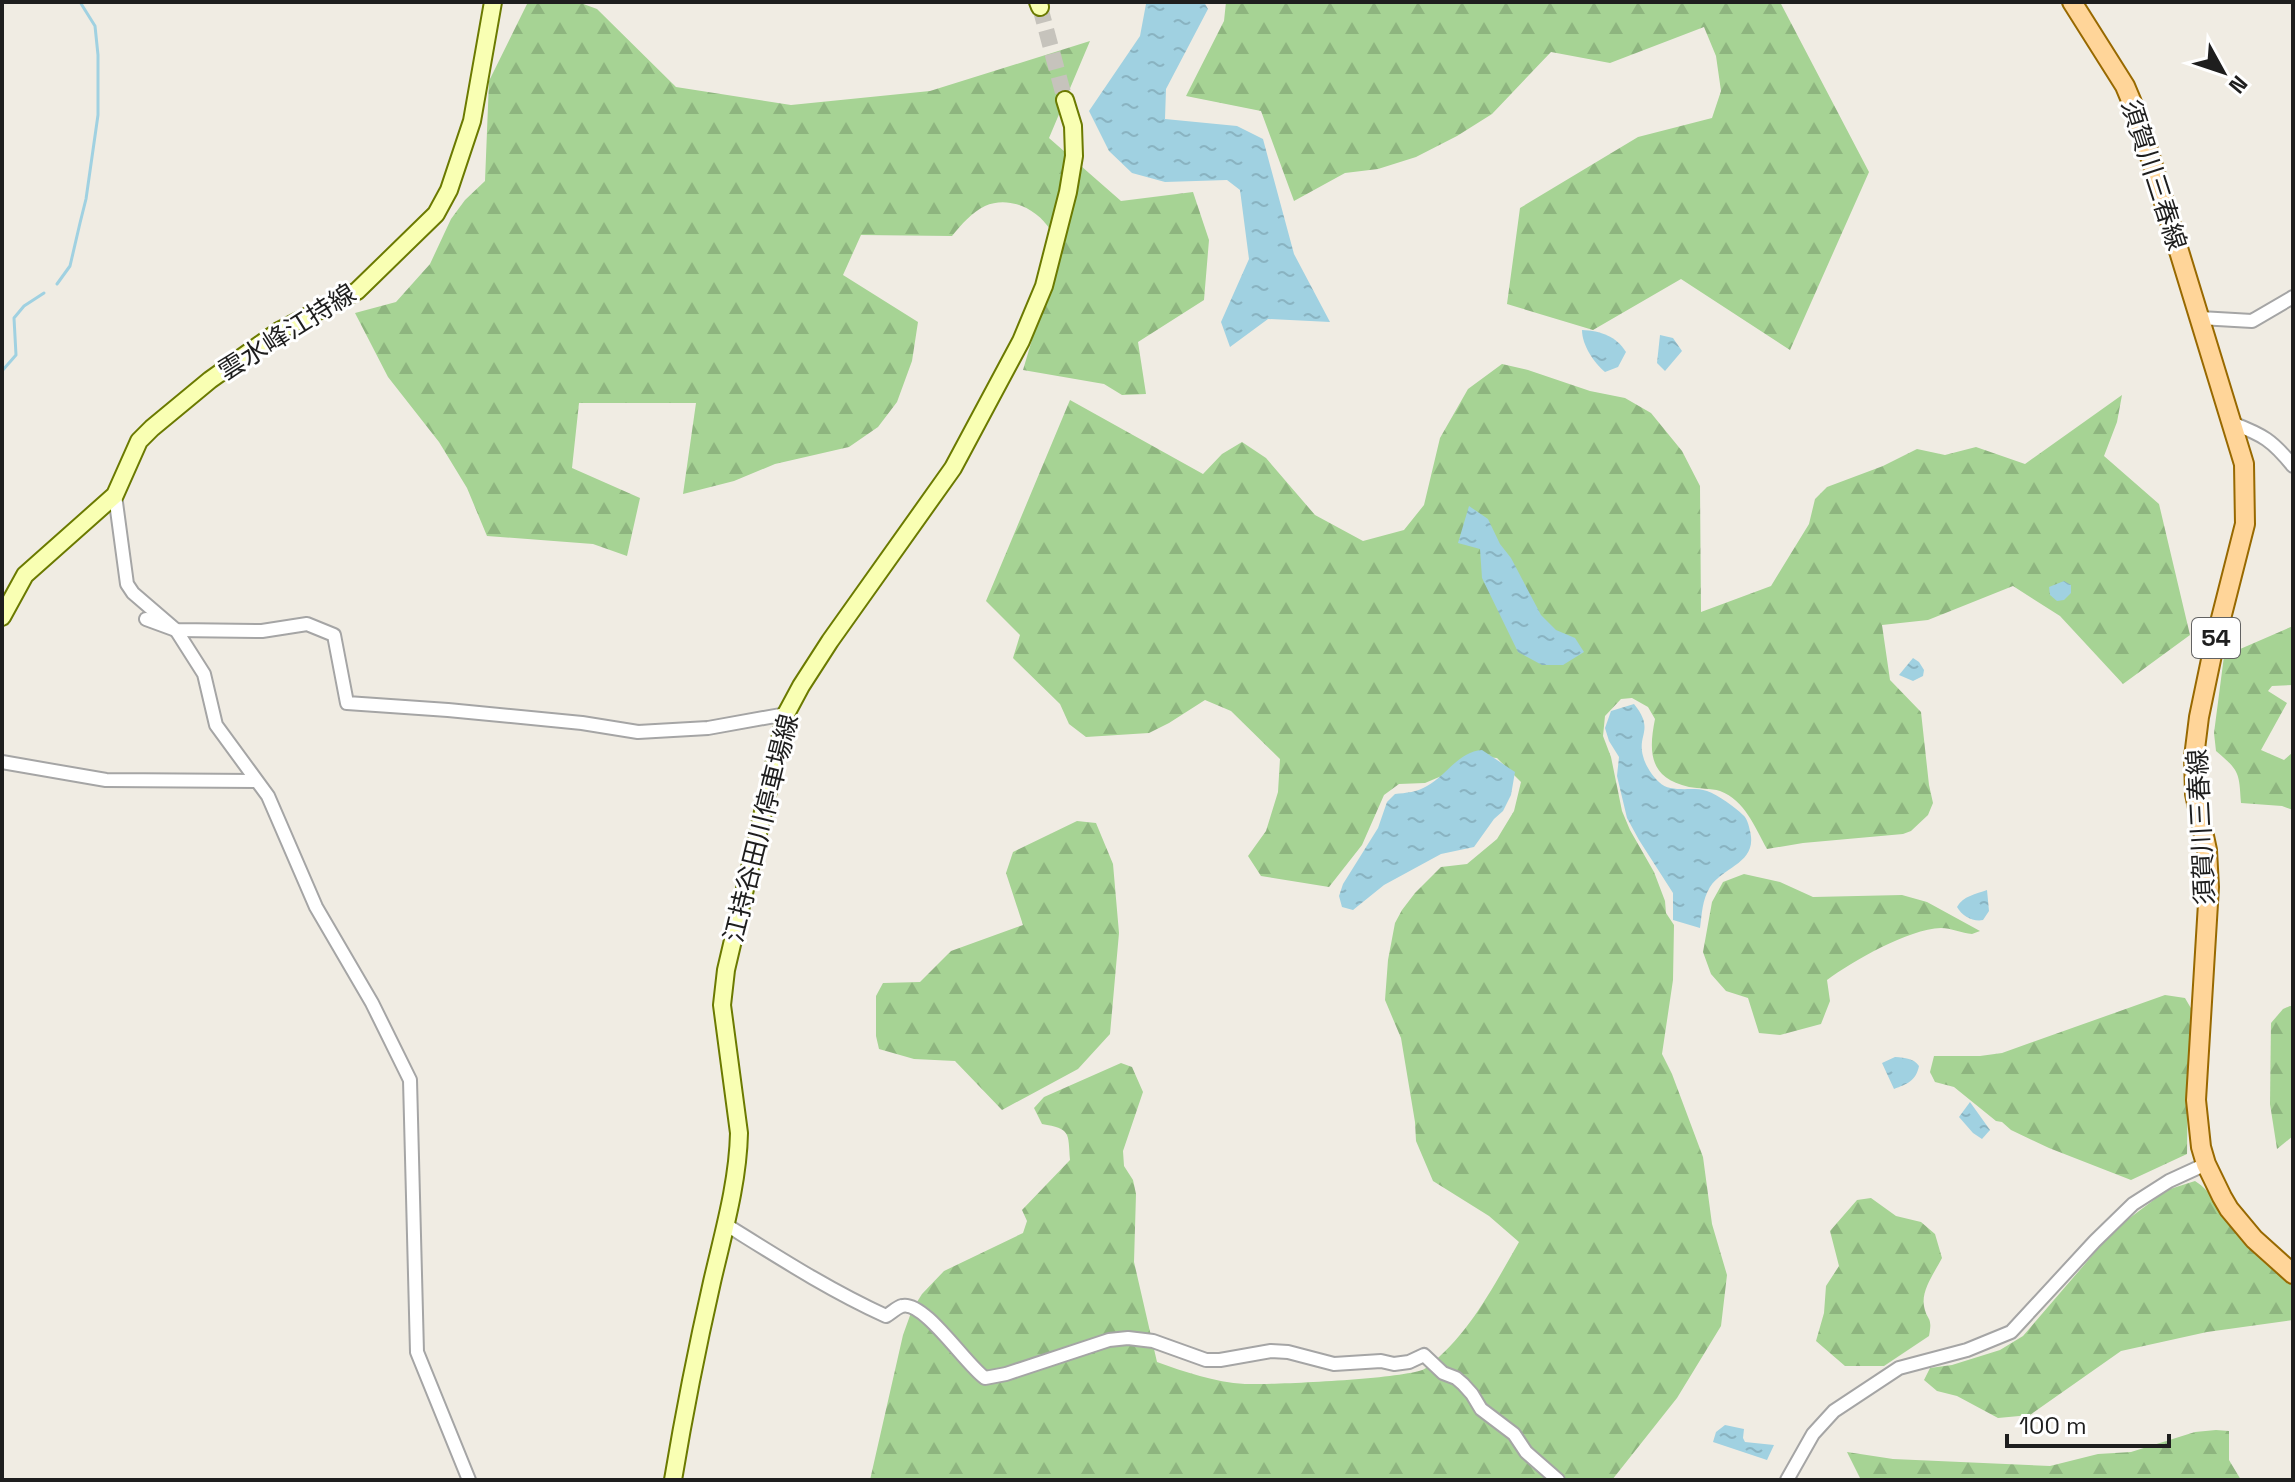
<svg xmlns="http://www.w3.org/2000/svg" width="2295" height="1482" viewBox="0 0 2295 1482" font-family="'Space Grotesk','Noto Sans JP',sans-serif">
	<defs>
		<pattern id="forest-firs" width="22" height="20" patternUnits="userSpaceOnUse" patternTransform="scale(2)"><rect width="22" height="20" fill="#a6d394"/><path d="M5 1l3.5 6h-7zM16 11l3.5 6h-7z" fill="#8eb57f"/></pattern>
		<pattern id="water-ripples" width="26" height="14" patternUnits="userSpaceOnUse" patternTransform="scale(2)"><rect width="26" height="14" fill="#a0d1e1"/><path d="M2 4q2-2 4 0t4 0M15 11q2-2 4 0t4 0" fill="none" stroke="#89b3c1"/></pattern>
	</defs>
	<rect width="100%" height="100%" fill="#f0ece3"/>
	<g fill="url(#forest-firs)">
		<path d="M 528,2 L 578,2 L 597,9 L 676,87 L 791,105 L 930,91 L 1090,41 L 1049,138 L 1121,201 L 1193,192 L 1209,240 L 1204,300 L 1138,342 L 1146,394 L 1122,395 L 1104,384 L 1023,370 L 1059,249 C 1056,243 1055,236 1051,231 C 1038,209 1009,195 985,206 C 971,213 962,224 952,236 L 861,235 L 843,275 L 918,322 L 912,361 L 897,402 L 878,427 L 849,447 L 775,464 L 734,481 L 683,494 L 696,403 L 579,403 L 572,468 L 640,498 L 627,556 L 593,544 L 487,536 L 467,488 L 439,442 L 388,377 L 355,313 L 396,302 L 430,264 L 451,219 L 465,200 L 485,181 L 489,81 Z"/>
		<polygon points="1226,2 1780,2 1869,172 1790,350 1681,279 1593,330 1507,304 1520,208 1638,137 1712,118 1721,91 1716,56 1704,27 1610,63 1551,52 1492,114 1457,136 1416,157 1378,169 1345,173 1294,201 1261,111 1186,96 1224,21"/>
		<path d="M 1502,364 L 1528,370 L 1590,391 L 1625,398 L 1651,413 L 1682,451 L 1700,486 L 1701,612 L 1771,586 L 1809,524 L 1815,499 L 1827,487 L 1883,466 L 1917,449 L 1945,455 L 1976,447 L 2025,464 L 2122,395 L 2117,422 L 2104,456 L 2159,504 L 2190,635 L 2123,684 L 2060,616 L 2013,586 L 1928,620 L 1882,625 L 1890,680 L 1921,712 L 1929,785 L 1933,803 L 1928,815 L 1911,831 L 1903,834 L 1803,843 L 1767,849 C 1755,828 1745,800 1720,791 C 1711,788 1699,789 1689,787 C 1650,778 1648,754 1655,719 L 1648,707 L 1632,698 L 1621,699 L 1605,716 L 1603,736 L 1611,757 L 1622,811 L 1630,830 L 1654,872 L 1665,901 L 1666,913 L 1674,925 L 1673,980 L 1662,1054 L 1672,1074 L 1703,1157 L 1712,1224 L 1727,1275 L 1721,1326 L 1677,1398 L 1612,1480 L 870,1480 L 903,1335 L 912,1310 L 922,1294 L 944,1271 L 1023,1233 L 1027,1221 L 1022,1210 L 1070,1160 C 1068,1132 1071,1129 1042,1124 L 1034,1108 L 1044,1097 L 1121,1063 L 1132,1067 L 1143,1092 L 1123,1151 L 1124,1166 L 1133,1180 L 1136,1194 L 1134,1262 L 1157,1362 C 1185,1372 1214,1382 1245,1384 C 1269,1385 1412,1379 1426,1368 C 1469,1335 1493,1287 1519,1242 L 1489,1216 L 1433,1181 L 1416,1141 L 1415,1122 L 1401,1038 L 1385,1000 L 1388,960 L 1395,923 L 1402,910 L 1415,893 L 1441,867 L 1467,864 L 1497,839 L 1514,811 L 1521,782 L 1497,758 L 1475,756 L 1451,772 L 1425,783 L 1399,784 L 1384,795 L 1362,845 L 1329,887 L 1261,876 L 1248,856 L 1266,831 L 1278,792 L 1280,759 L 1231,711 L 1205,700 L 1169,723 L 1149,733 L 1086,737 L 1069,724 L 1060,704 L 1013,658 L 1020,635 L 986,601 L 1070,400 L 1203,474 L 1222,454 L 1242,442 L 1266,458 L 1315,515 L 1363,541 L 1404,530 L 1424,505 L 1440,438 L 1468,389 Z"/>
		<path d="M 2293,626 L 2293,685 L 2272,686 L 2268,691 L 2287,703 L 2261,750 L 2284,760 L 2293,752 L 2293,810 L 2282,806 L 2241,803 C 2239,773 2240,771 2216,751 L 2214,733 L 2224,656 Z"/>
		<polygon points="1077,821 1096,823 1113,864 1119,933 1110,1034 1078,1069 1002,1110 955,1061 914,1059 879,1049 876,1036 876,996 883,983 920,982 951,951 1023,925 1006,873 1013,852"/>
		<path d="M 1744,874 L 1780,882 L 1813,897 L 1902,895 L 1927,902 L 1980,931 L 1972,934 C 1962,933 1951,928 1941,928 C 1908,929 1853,961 1827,980 L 1830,1001 L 1821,1024 L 1780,1035 L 1759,1033 L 1748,998 L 1726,991 L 1711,974 L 1703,952 L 1712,902 L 1723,882 Z"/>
		<polygon points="2165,995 2185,998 2192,1010 2188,1073 2187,1154 2131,1180 2049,1148 2011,1130 2002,1122 1996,1121 1954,1087 1935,1082 1930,1072 1934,1056 1980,1056 2002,1053"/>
		<polygon points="2290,1006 2293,1006 2293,1136 2277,1149 2270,1104 2271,1023 2283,1009"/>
		<path d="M 2195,1181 C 2213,1192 2222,1214 2235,1231 C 2252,1250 2273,1267 2293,1283 L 2293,1320 L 2207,1332 L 2121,1351 L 2030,1415 L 1998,1418 L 1957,1396 L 1937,1391 L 1924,1380 L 1930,1368 L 1952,1365 L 2000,1350 L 2023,1336 L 2115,1229 L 2167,1190 Z"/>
		<path d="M 1871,1198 L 1896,1216 L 1921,1222 L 1935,1234 L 1942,1258 C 1935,1272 1921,1290 1924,1306 C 1927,1322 1933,1315 1929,1336 L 1884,1366 L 1845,1366 L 1816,1341 L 1824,1313 L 1826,1286 L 1839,1266 L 1830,1231 L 1857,1200 Z"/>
		<polygon points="2216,1430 2229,1431 2229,1460 2241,1480 1861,1480 1847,1452 1893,1459 2050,1466 2098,1454 2131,1452 2195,1432"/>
	</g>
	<g fill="url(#water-ripples)">
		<polygon points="1149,2 1204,2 1208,9 1166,89 1165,119 1237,126 1263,139 1294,254 1330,322 1268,319 1230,347 1221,322 1249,259 1240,190 1227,180 1165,182 1132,173 1109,151 1089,111 1140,36 1146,4"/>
		<path d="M 1582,330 C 1601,331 1616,336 1626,352 L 1618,367 L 1605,372 C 1594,363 1582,345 1582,330 Z"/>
		<polygon points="1660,335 1673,338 1682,351 1665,371 1657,363"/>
		<polygon points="1469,506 1488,519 1500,544 1511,558 1541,615 1556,630 1575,638 1584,652 1563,665 1542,665 1518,652 1482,578 1480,549 1458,543"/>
		<polygon points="2064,581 2071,585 2071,593 2064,600 2057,601 2050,595 2049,587"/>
		<polygon points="1913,658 1919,662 1924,670 1923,676 1913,681 1899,675"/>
		<path d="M 1634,704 C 1655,730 1637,734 1643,756 C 1645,765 1653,777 1659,782 C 1671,794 1692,786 1707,791 C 1718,795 1735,807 1743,815 C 1747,818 1749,826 1750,831 C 1758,863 1724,866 1710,887 C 1702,900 1702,914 1700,928 L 1673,920 L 1673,893 L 1639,840 L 1627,818 L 1617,776 L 1619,757 L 1609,741 L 1605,728 L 1611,711 Z"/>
		<path d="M 1482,750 L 1515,772 L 1511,795 L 1503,811 L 1494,819 L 1474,847 L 1441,854 L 1384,885 L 1353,910 L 1342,907 L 1339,896 L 1343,884 L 1378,828 L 1387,802 L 1395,794 C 1406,793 1417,792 1427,786 C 1447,775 1458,752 1482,750 Z"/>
		<path d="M 1987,890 L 1989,911 L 1983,920 C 1973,922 1962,916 1957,907 C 1963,896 1976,894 1987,890 Z"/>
		<path d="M 1895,1057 C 1906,1058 1913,1058 1919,1066 C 1916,1081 1907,1084 1894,1089 L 1882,1063 Z"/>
		<polygon points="1970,1102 1990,1130 1982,1139 1973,1133 1959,1117"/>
		<polygon points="1725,1425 1744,1429 1743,1438 1745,1442 1774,1445 1767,1460 1713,1442 1716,1432"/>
	</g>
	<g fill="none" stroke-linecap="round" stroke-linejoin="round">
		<g stroke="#a0d1e1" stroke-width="3">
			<polyline points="57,284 70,266 80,223 86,199 98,115 98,55 95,26 80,2"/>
			<polyline points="2,371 16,355 14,318 24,306 44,293"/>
		</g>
		<polyline stroke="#c6c3bc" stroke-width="16" stroke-dasharray="16 8" stroke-linecap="butt" points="1040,7 1065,100"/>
		<g stroke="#a5a5a5" stroke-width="16">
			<g id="street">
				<polyline points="2200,318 2252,321 2293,297"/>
				<path d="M 2232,423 C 2263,435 2272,440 2293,466"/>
				<polyline points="115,495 127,584 133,593 176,630 204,674 216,725 268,796 316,907 372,1003 410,1080 417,1352 469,1480"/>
				<polyline points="146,619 176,630 262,631 307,624 334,635 347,703 448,710 582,723 638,732 708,728 786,714"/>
				<polyline points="2,762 106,780 255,781"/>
				<path d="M 725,1224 C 778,1257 829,1290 886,1316 C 890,1314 897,1307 902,1306 C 924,1300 966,1365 985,1378 L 1006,1374 L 1109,1340 L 1128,1338 L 1153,1341 L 1206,1360 L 1220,1360 L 1271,1351 L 1288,1352 L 1334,1364 L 1381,1361 L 1394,1364 L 1409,1362 L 1424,1355 L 1443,1373 L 1456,1378 L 1463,1384 L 1472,1394 L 1481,1409 L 1514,1434 L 1526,1452 L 1558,1480"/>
				<polyline points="1787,1480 1813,1434 1834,1411 1899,1368 1967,1350 2011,1332 2095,1241 2133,1204 2169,1181 2206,1164"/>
			</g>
		</g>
		<g stroke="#6b7a00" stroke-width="20">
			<g id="secondary">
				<polyline points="1038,2 1040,7"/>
				<polyline points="2,617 25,575 115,495 139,441 152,428 210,380 279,331 357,291 436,214 449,190 472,121 493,2"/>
				<path d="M 673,1480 C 684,1414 697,1348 712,1282 C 723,1234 738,1183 739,1133 L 722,1005 L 726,970 L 786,714 L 801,686 L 830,641 L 953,468 L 1021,341 L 1044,286 L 1068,192 L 1074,156 L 1073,126 L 1065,100"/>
			</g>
		</g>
		<g stroke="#986900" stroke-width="22">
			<polyline id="primary" points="2072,2 2125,86 2138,117 2244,464 2245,524 2213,650 2199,717 2194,757 2195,794 2207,850 2209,887 2196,1100 2201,1147 2206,1164 2222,1197 2229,1209 2254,1239 2293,1274"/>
		</g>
		<use href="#street" stroke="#fff" stroke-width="12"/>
		<use href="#secondary" stroke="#f9ffb3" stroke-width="16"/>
		<use href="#primary" stroke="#ffd599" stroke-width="18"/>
	</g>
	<g text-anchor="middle" stroke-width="6" stroke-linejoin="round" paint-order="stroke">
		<rect fill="#fff" stroke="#626262" stroke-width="2" x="2192" y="618" width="48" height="40" rx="6"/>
		<g font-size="24" font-weight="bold" fill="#1e1e1e">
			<text x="2216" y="646">54</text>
		</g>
		<g font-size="26" fill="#1e1e1e" stroke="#fff">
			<text transform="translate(2154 175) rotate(72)" y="9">須賀川三春線</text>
			<text transform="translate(287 332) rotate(-32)" y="9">雲水峰江持線</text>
			<text transform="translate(2201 827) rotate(-93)" y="9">須賀川三春線</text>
			<text transform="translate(761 828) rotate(-76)" y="9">江持谷田川停車場線</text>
		</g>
	</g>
	<rect width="2295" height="1482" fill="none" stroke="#1e1e1e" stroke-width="8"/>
	<g transform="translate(2223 72) rotate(130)" stroke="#ffffff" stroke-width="6" paint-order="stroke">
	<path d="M0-6L14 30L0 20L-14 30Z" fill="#1e1e1e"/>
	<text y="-12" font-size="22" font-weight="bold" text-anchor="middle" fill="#1e1e1e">N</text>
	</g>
	<path d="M2007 1434v12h162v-12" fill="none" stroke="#1e1e1e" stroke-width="4"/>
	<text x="2019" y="1434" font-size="24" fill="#1e1e1e" stroke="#ffffff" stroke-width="6" paint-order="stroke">100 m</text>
</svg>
